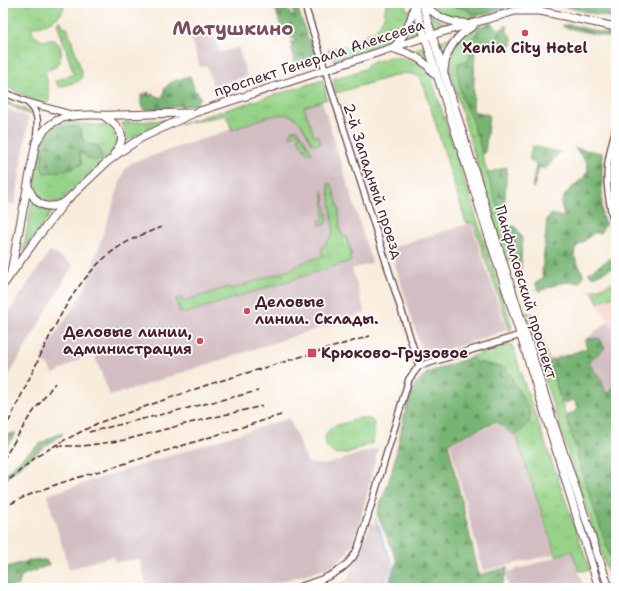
<svg xmlns="http://www.w3.org/2000/svg" width="619" height="591" viewBox="0 0 619 591" font-family="'Shantell Sans',sans-serif">
	<defs>
		<pattern id="grass-tufts" width="24" height="20" patternUnits="userSpaceOnUse"><rect width="24" height="20" fill="#96d388"/><path d="M3 7l-1-3M5 7V3M7 7l1-3M15 17l-1-3M17 17v-4M19 17l1-3" fill="none" stroke="#83b576"/></pattern>
		<pattern id="forest-firs" width="22" height="20" patternUnits="userSpaceOnUse"><rect width="22" height="20" fill="#78b574"/><path d="M5 1l3.5 6h-7zM16 11l3.5 6h-7z" fill="#64935f"/></pattern>
	</defs>
	<rect width="100%" height="100%" fill="#fff"/>
	<filter id="ink" filterUnits="userSpaceOnUse"><feTurbulence type="fractalNoise" baseFrequency=".025" numOctaves="2"/><feDisplacementMap in="SourceGraphic" scale="8" xChannelSelector="R" yChannelSelector="G"/><feConvolveMatrix kernelMatrix="1 2 1 2 8 2 1 2 1" color-interpolation-filters="sRGB"/></filter>
	<filter id="wash" filterUnits="userSpaceOnUse"><feTurbulence type="fractalNoise" baseFrequency=".012" numOctaves="4" result="noise"/><feDisplacementMap in="SourceGraphic" scale="16" xChannelSelector="R" yChannelSelector="G"/><feGaussianBlur stdDeviation="0.9" result="paint"/><feColorMatrix in="noise" values="0 0 0 0 0 0 0 0 0 0 0 0 0 0 0 0 0 1.4 0 .05"/><feComposite in="paint" operator="in"/></filter>
	<g filter="url(#wash)">
		<rect width="100%" height="100%" fill="#f8ecdb"/>
		<polygon fill="#f7d0ca" points="616,280 616,332 588,290"/>
		<g fill="#d2bec2">
			<polygon points="213,32 220,53 238,47 247,76 213,86 207,66 200,67 191,39"/>
			<polygon points="322,101 372,263 352,269 365,313 110,396 93,351 54,374 41,357 85,289 123,174 125,169 131,163 255,121"/>
			<polygon points="3,107 29,118 15,205 3,203"/>
			<polygon points="471,223 507,330 424,358 390,248"/>
			<polygon points="50,251 73,265 3,386 3,321"/>
			<polygon points="609,321 616,332 616,417 576,444 568,415 578,410 574,400 564,405 549,359 587,348 585,343 586,339"/>
			<polygon points="289,418 308,463 324,465 378,448 358,531 348,552 333,566 259,588 148,588 139,559 116,562 113,556 69,569 47,495"/>
			<polygon points="496,424 516,436 554,554 483,571 450,443"/>
			<polygon points="372,522 380,527 391,569 384,588 323,588 347,580"/>
			<polygon points="572,552 584,588 509,588 505,573"/>
		</g>
		<g fill="url(#grass-tufts)" stroke="#70795a" fill-rule="evenodd">
			<path d="M 3,3 L 64,3 C 65,20 44,24 31,28 C 41,50 48,35 57,42 C 63,47 62,60 57,66 C 54,68 49,70 45,71 L 49,93 L 49,102 L 44,105 L 3,85 Z"/>
			<polygon points="386,3 404,3 407,10 412,10 398,37 392,43 337,61 330,57 328,50 344,45 347,49 363,44 362,37 376,30 384,17"/>
			<path d="M 432,3 L 446,3 L 453,7 L 464,8 L 476,16 C 457,23 443,20 432,3 Z"/>
			<polygon points="428,14 446,24 434,27"/>
			<path d="M 60,20 L 64,27 L 67,27 L 82,72 C 82,73 82,78 81,79 C 79,82 63,86 59,87 L 55,81 L 74,74 L 57,23 Z"/>
			<polygon points="415,20 418,32 406,37"/>
			<path d="M 481,25 L 474,37 L 469,60 L 458,63 C 457,78 462,108 473,119 L 474,130 L 479,140 L 482,155 L 514,259 L 508,261 L 495,225 L 450,71 C 449,57 455,40 466,31 C 470,28 476,27 481,25 Z"/>
			<polygon points="452,37 443,56 438,42"/>
			<polygon points="424,46 428,60 409,51"/>
			<path d="M 390,57 C 405,57 421,61 430,74 L 512,327 L 510,331 L 473,223 L 466,223 L 424,86 L 417,75 L 404,73 L 336,93 L 333,79 L 365,69 L 368,64 Z"/>
			<path d="M 323,80 L 327,99 L 304,107 L 314,136 L 318,135 L 321,143 L 313,145 C 308,137 303,123 294,117 C 282,108 245,125 232,130 L 226,115 L 180,124 Z"/>
			<path d="M 165,120 C 152,129 137,134 123,143 L 126,135 L 122,123 Z"/>
			<path d="M 64,121 L 95,125 L 111,125 C 119,132 117,141 113,150 L 60,202 C 49,204 39,198 33,189 L 44,132 L 51,125 ZM 79,127 L 92,161 L 79,150 L 82,164 L 67,171 L 44,173 Z"/>
			<polygon points="298,129 312,153 308,154 298,138 300,137 298,132 291,137 290,134 293,130"/>
			<path d="M 328,183 L 332,185 L 339,210 L 340,229 L 343,237 L 346,236 L 352,254 L 350,255 L 351,261 L 187,313 L 180,312 L 176,299 L 180,298 L 184,301 L 228,287 L 231,289 L 292,269 L 304,262 L 323,256 L 321,249 C 329,239 333,238 333,224 Z"/>
			<polygon points="323,190 328,219 325,224 320,225 319,221 324,219"/>
			<polygon points="32,202 41,208 53,210 23,252"/>
			<path d="M 524,312 L 534,314 C 561,401 588,488 616,574 L 616,588 L 613,588 L 566,447 Z"/>
			<polygon points="506,344 511,344 514,349 524,383 590,570 579,571 572,551 556,556 516,436 529,423 530,412 506,368 476,362 471,357"/>
			<polygon points="361,418 370,419 374,423 374,437 371,444 347,453 334,454 326,446 325,437 329,430 334,426"/>
		</g>
		<g fill="url(#forest-firs)" stroke="#616a50">
			<path d="M 291,3 L 296,3 L 308,39 C 314,44 314,49 315,57 L 302,62 L 294,63 L 291,42 L 297,41 C 279,31 280,22 274,4 L 288,10 L 295,19 Z"/>
			<polygon points="446,3 514,3 508,8 476,16 464,8 453,7"/>
			<polygon points="550,3 587,3 616,10 616,19"/>
			<path d="M 489,22 L 500,30 L 507,25 L 507,33 L 512,37 L 512,45 L 505,45 L 498,41 L 475,45 L 473,111 L 489,115 L 485,153 L 482,155 L 479,140 L 474,130 L 473,119 C 462,108 457,78 458,63 L 469,60 C 472,46 474,28 489,22 Z"/>
			<polygon points="563,25 571,25 616,36 616,40 600,35 563,27"/>
			<path d="M 190,76 L 195,92 L 198,92 L 198,94 L 199,94 L 199,97 L 201,97 L 196,104 L 182,107 L 179,105 L 161,110 L 153,109 L 144,110 L 141,102 L 141,95 L 149,92 L 149,96 L 152,94 L 161,98 L 164,94 L 164,89 C 171,80 181,79 190,76 Z"/>
			<polygon points="3,100 26,110 32,115 20,111 14,107 3,103"/>
			<polygon points="59,126 79,127 84,142 99,146 102,159 92,161 79,151 82,164 67,171 44,173 41,167 45,132"/>
			<polygon points="532,146 560,152 545,169 539,167 534,187 532,188 536,165 529,159"/>
			<path d="M 575,148 L 602,153 L 602,217 L 606,224 L 600,233 L 594,233 L 575,248 L 574,256 L 584,276 L 579,283 C 565,279 551,287 539,291 L 535,283 L 543,279 L 542,274 L 547,218 L 551,214 L 564,217 L 561,203 L 566,193 L 584,177 L 588,170 L 587,163 Z"/>
			<polygon points="616,150 616,187 612,170"/>
			<polygon points="507,167 504,214 501,218 487,173"/>
			<polygon points="505,225 516,227 522,238 521,271 517,268"/>
			<polygon points="616,255 616,266 593,277 588,273"/>
			<polygon points="599,338 605,348 588,362 602,381 606,394 616,384 616,574 583,475 567,418 568,415 578,410 574,400 562,403 549,362 587,348 585,343 586,339"/>
			<polygon points="471,357 476,362 506,368 530,412 529,423 516,436 496,422 448,443 479,575 508,567 501,588 389,588 397,561 377,514 392,471 408,399 414,385 427,373"/>
			<polygon points="16,433 3,452 3,438 5,435"/>
			<path d="M 58,434 L 63,434 L 40,450 L 3,481 L 3,477 C 19,460 36,444 58,434 Z"/>
			<polygon points="32,560 46,560 49,565 21,576 19,585 3,588 3,568"/>
		</g>
		<polygon fill="#96d388" stroke="#70795a" points="613,283 616,289 616,295 598,302 593,291"/>
		<g fill="none" stroke-linecap="round" stroke-linejoin="round">
			<polyline stroke="#6ea4dc" stroke-width="1.5" points="375,519 393,567 388,588"/>
		</g>
	</g>
	<g filter="url(#ink)">
		<g fill="none" stroke-linecap="round" stroke-linejoin="round">
			<g stroke="#643e45" stroke-width="8">
				<g id="minor">
					<polyline points="304,3 419,366"/>
					<polyline points="3,92 27,102 73,115"/>
					<path d="M 29,104 C 41,114 37,128 36,142"/>
					<path d="M 616,128 C 608,157 604,174 610,204 C 611,212 612,219 616,225"/>
					<path d="M 296,588 C 318,581 346,574 357,550 C 360,543 362,536 364,529 L 409,379 L 419,366 L 524,334"/>
				</g>
			</g>
			<g stroke="#643e45" stroke-width="9">
				<g id="major">
					<polyline points="414,3 523,343 599,588"/>
					<polyline points="422,3 552,418 609,588"/>
					<path d="M 423,3 C 434,15 447,23 464,23"/>
					<path d="M 394,47 C 404,37 412,20 414,6"/>
					<path d="M 392,48 C 410,54 424,58 434,74"/>
					<path d="M 444,70 C 446,49 456,36 473,26"/>
					<path d="M 104,116 C 120,127 129,136 114,154"/>
					<path d="M 28,186 C 34,204 46,211 63,203"/>
					<path d="M 11,272 L 36,142 C 43,131 50,122 63,118 C 79,113 96,116 113,115 C 138,115 164,113 190,113"/>
					<polyline points="3,285 37,238 65,202 106,163 123,150 141,138 194,113 425,37 515,11 540,11 616,27"/>
				</g>
			</g>
			<use href="#minor" stroke="#fff" stroke-width="5.5"/>
			<use href="#major" stroke="#fff" stroke-width="7"/>
			<g stroke="#4a1f2b" stroke-width="1.5" stroke-dasharray="6 3" stroke-linecap="butt">
				<path d="M 3,430 L 10,419 C 21,396 32,373 43,350 C 60,315 77,281 108,255 C 123,242 143,234 162,227"/>
				<polyline points="89,432 258,391"/>
				<polyline points="57,446 82,446 125,440 181,425 262,406"/>
				<polyline points="3,460 28,419 55,383"/>
				<polyline points="3,485 36,457 61,442 98,423 210,384 370,336"/>
				<path d="M 3,508 C 38,488 79,477 117,466 C 172,449 226,432 281,415"/>
			</g>
		</g>
	</g>
	<g fill="#d1495b" stroke="#fff" stroke-width="1.5">
		<circle cx="525" cy="33" r="4"/>
		<circle cx="247" cy="311" r="4"/>
		<circle cx="200" cy="341" r="4"/>
		<rect x="307" y="348" width="10" height="10" rx="2"/>
	</g>
	<g text-anchor="middle" stroke-width="3.5" stroke-linejoin="round" paint-order="stroke">
		<g font-size="15" font-weight="bold" fill="#4a1f2b" stroke="#fff" text-anchor="start">
			<text x="525" y="53" text-anchor="middle">Xenia City Hotel</text>
			<text x="255" y="307">Деловые<tspan x="255" dy="17">линии. Склады.</tspan></text>
			<text x="192" y="337" text-anchor="end">Деловые линии,<tspan x="192" dy="17">администрация</tspan></text>
			<text x="321" y="358">Крюково-Грузовое</text>
		</g>
		<g font-size="15" fill="#4a1f2b" stroke="#fff">
			<text transform="translate(319 58) rotate(-18)" y="5">проспект Генерала Алексеева</text>
			<text transform="translate(373 181) rotate(72)" y="5">2-й Западный проезд</text>
			<text transform="translate(526 292) rotate(73)" y="5">Панфиловский проспект</text>
		</g>
		<g font-size="19" font-weight="bold" fill="#7d4d5e" stroke="#fff">
			<text x="233" y="35">Матушкино</text>
		</g>
	</g>
	<rect width="619" height="591" fill="none" stroke="#fff" stroke-width="16"/>
</svg>
